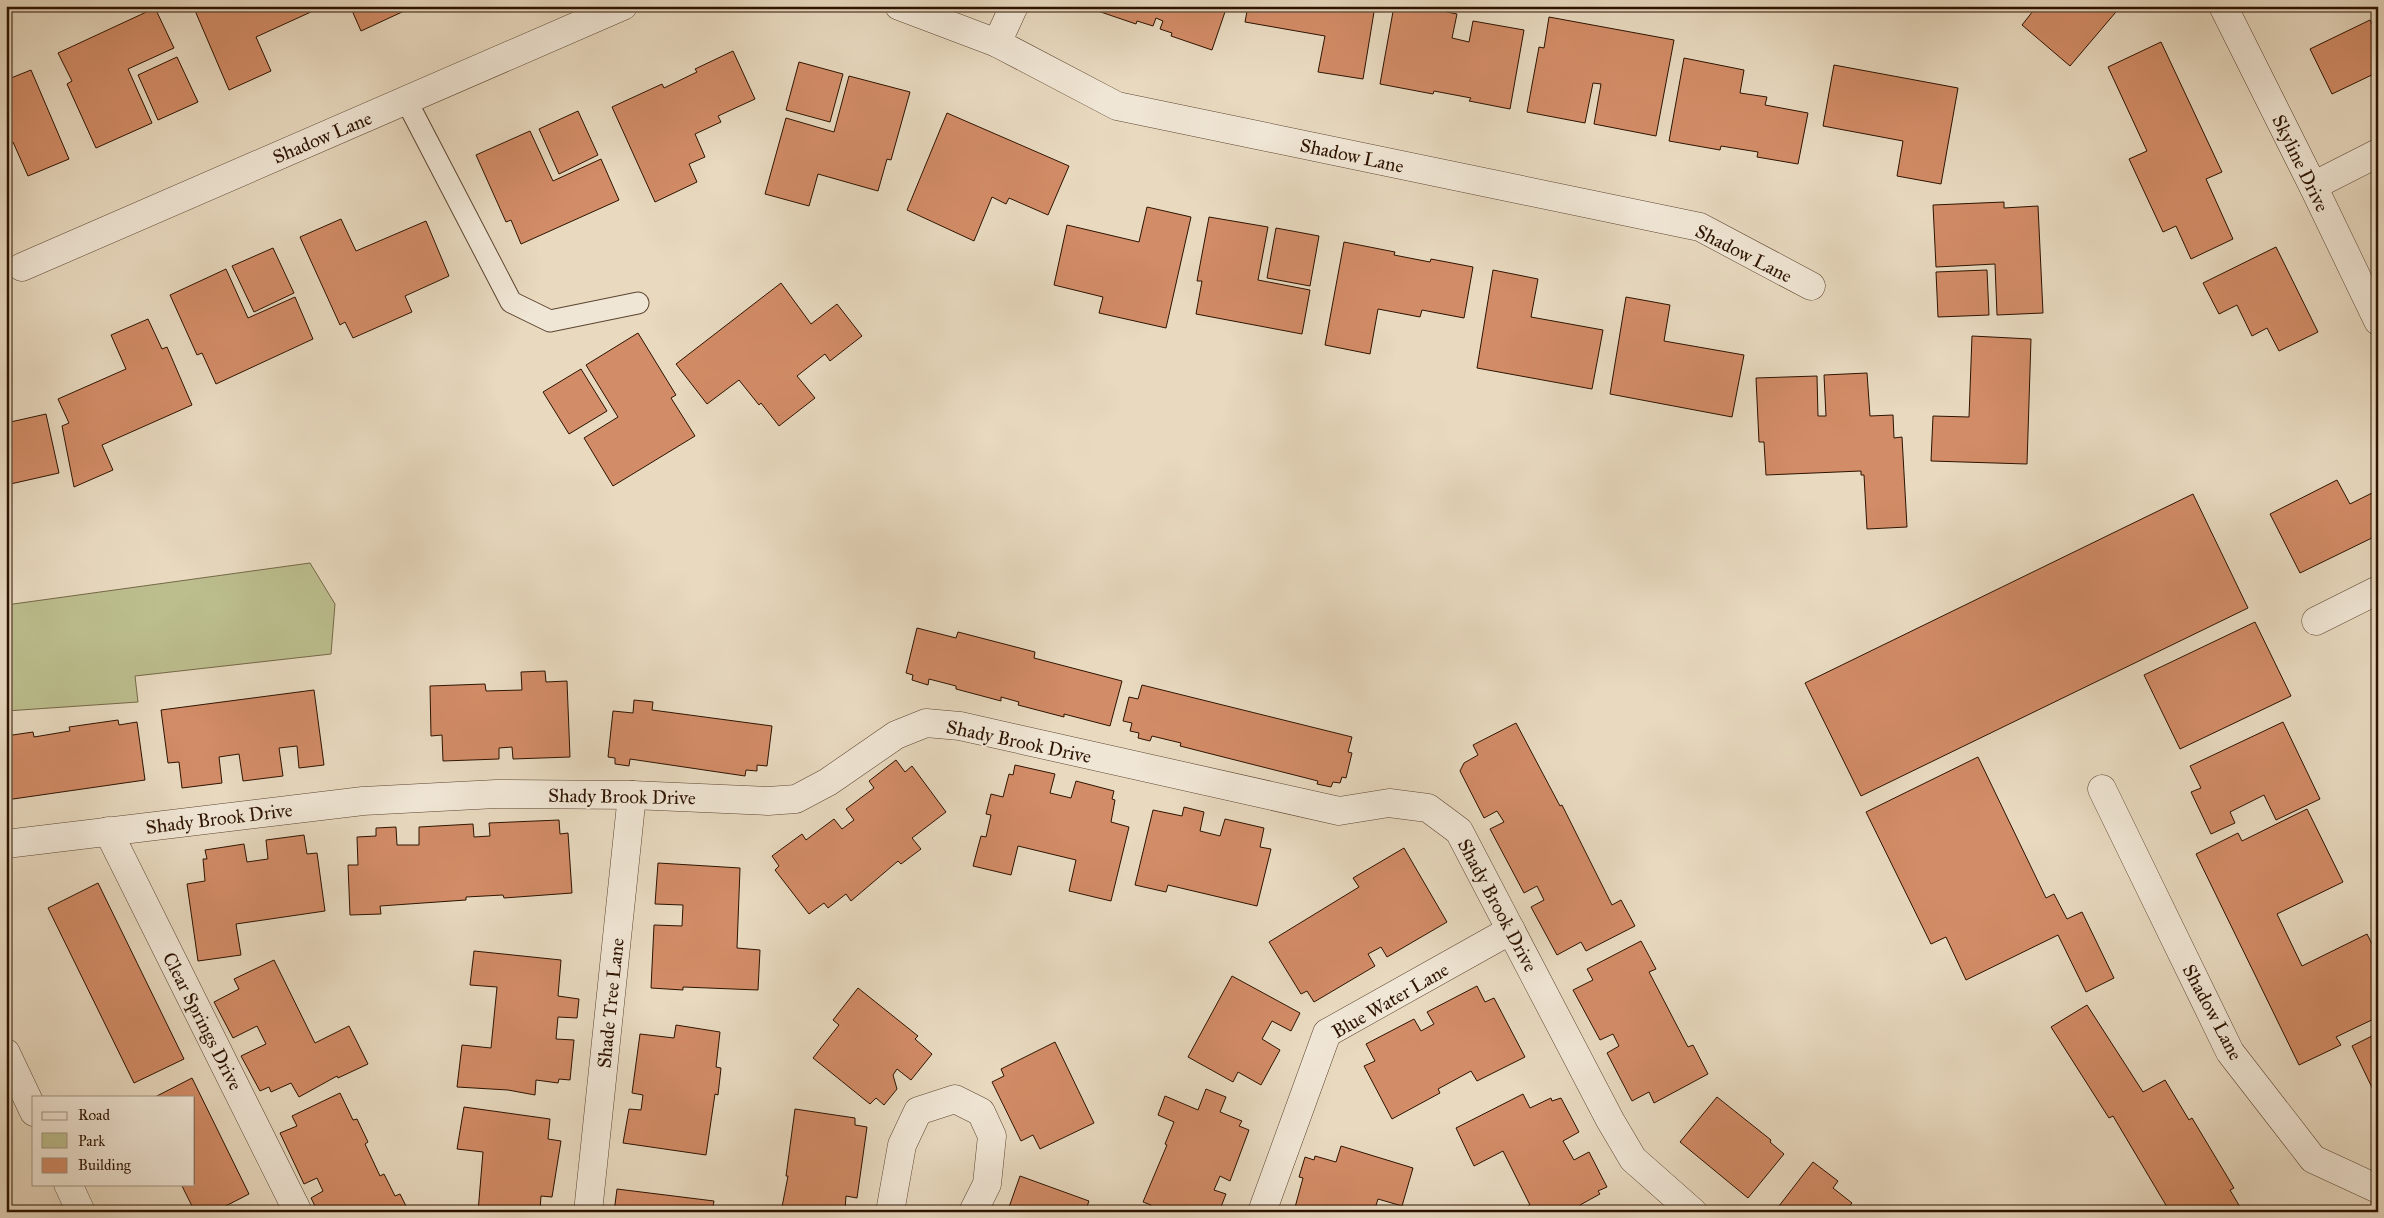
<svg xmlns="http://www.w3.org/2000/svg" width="2384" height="1218" viewBox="0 0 2384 1218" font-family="'IM FELL Great Primer',serif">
	<rect width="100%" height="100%" fill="#e8d9bf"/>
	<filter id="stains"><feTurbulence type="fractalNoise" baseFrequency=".004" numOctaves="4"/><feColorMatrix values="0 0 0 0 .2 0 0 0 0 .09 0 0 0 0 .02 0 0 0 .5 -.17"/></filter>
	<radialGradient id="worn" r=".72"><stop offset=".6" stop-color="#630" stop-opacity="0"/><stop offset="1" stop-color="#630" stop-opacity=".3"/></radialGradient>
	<polygon fill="#bcbe8e" stroke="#746847" points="310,563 335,604 331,654 135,676 138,702 6,711 6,605"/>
	<g fill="#d28c67" stroke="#2d1300">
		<polygon points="193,6 324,6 256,37 271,71 229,90"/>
		<polygon points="350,6 415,6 361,31"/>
		<polygon points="1227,6 1212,50 1171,36 1172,33 1160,29 1163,21 1156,18 1153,26 1137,21 1136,24 1086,7"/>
		<polygon points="1248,6 1375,6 1363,79 1318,72 1325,36 1245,22"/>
		<polygon points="1394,6 1417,6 1457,14 1452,38 1469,42 1473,21 1524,30 1510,109 1469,101 1471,98 1434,91 1433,94 1380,84"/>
		<polygon points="2037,6 2121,6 2070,66 2022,25"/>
		<polygon points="155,8 174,48 128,69 152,123 96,148 67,84 72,81 58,53"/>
		<polygon points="1549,17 1674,40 1656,136 1594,124 1601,84 1593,83 1585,123 1527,112 1539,47 1544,48"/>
		<polygon points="2370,20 2378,37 2378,72 2332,94 2310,49"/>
		<polygon points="2161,42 2222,172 2206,179 2233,239 2191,259 2176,226 2163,232 2129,159 2147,151 2108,67"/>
		<polygon points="733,51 755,99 718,116 721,122 695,134 705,157 689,164 697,182 655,202 612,107 662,84 664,88 697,72 695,69"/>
		<polygon points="177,57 198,102 158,120 138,75"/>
		<polygon points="1684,58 1744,70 1740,93 1767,97 1765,105 1808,113 1798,164 1757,157 1758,152 1721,146 1720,150 1669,141"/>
		<polygon points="799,62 843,74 830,122 786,110"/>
		<polygon points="1834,65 1958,88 1941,184 1897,176 1903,141 1823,126"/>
		<polygon points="31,70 69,159 28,176 13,142 6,145 6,80"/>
		<polygon points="849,76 910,92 891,160 887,159 878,191 818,174 809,206 765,194 786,118 834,132"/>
		<polygon points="578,111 598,155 559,174 539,129"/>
		<polygon points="947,113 1069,166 1048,215 1009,198 1006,204 992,197 974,241 907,210"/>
		<polygon points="530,131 553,181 601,159 619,200 521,244 511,220 506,222 476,155"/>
		<polygon points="2004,202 2004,208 2038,206 2043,313 1997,315 1995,264 1936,267 1933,205"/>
		<polygon points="1147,207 1191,217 1166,328 1099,313 1103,297 1054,285 1067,225 1139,242"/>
		<polygon points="1209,217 1268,227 1258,280 1310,290 1302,334 1196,314 1202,281 1197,281"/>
		<polygon points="341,219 356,251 426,221 449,276 405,296 412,312 353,338 345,322 340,325 300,237"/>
		<polygon points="1276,228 1319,236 1310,286 1267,278"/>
		<polygon points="1344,242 1395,252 1394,255 1430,262 1431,259 1473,267 1464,318 1422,310 1420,317 1378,309 1370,354 1325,345"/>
		<polygon points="2276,247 2318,332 2279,351 2267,328 2252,336 2237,305 2219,314 2203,283"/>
		<polygon points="273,248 294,293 254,312 232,266"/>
		<polygon points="226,269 248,318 295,297 313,339 216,384 202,353 197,355 170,295"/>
		<polygon points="1493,270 1538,279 1531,317 1603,330 1592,389 1477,368"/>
		<polygon points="1987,270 1989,315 1938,317 1936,272"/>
		<polygon points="781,283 811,324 837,304 862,336 830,361 825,354 797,376 815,398 779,426 761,403 759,405 739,380 707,404 676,364"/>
		<polygon points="1626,297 1670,305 1664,341 1744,355 1732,417 1610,394"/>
		<polygon points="148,319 162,349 167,347 192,405 102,445 113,470 74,487 62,426 69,423 58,399 126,369 111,335"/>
		<polygon points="638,333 676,395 671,398 695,436 613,486 584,438 618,417 586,365"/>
		<polygon points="1972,336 2031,339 2027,464 1931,461 1933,416 1969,417"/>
		<polygon points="581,369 607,411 569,434 543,392"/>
		<polygon points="1867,373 1870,416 1893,415 1894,438 1902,437 1907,527 1867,529 1864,475 1861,475 1861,471 1766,475 1764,442 1759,442 1756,378 1817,376 1818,416 1826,416 1824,375"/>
		<polygon points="46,414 59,473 6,485 6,423"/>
		<polygon points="2337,480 2350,504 2378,490 2378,535 2300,573 2270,514"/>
		<polygon points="2193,494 2248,608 1861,796 1805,683"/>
		<polygon points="2255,622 2291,696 2180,749 2144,675"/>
		<polygon points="917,628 956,638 958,632 1035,652 1034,658 1122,681 1110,726 1064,714 1064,717 1018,705 1019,702 1001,697 1001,701 956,689 956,686 929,679 928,685 912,680 913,675 906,673"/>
		<polygon points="545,671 546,682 567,681 570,757 513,759 512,747 499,748 499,759 443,761 442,735 431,736 430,686 485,684 486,691 522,690 521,672"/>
		<polygon points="1142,685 1352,737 1348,752 1352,753 1346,778 1342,777 1340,783 1333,782 1331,787 1317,784 1318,781 1180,746 1181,743 1152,736 1150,741 1138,738 1139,733 1130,731 1132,723 1123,721 1129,697 1138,699"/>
		<polygon points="314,690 324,765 299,768 297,746 279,748 283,776 243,781 239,754 219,757 222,783 182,788 179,762 168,763 161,710"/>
		<polygon points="634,700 653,702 652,710 772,726 767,766 757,765 757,771 746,770 745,776 630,759 629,766 615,764 615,758 608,757 613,711 633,713"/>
		<polygon points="118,720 119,725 137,722 145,780 6,800 6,736 33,732 34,737 70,731 69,727"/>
		<polygon points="2283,722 2320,799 2276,820 2264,795 2230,812 2235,823 2211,834 2191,792 2201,788 2190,766"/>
		<polygon points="1516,723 1560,806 1562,805 1612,905 1621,900 1635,926 1586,951 1581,942 1557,955 1531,907 1544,900 1537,886 1524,893 1490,829 1504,822 1497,811 1484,818 1460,771 1464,763 1478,755 1473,745"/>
		<polygon points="1978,757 2046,898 2054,894 2067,919 2082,912 2114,978 2086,992 2058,935 1966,980 1946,937 1931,944 1866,812"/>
		<polygon points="896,760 905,772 912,766 946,812 912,838 921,849 901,864 898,861 851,901 846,894 828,908 824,903 809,914 775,870 779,866 772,856 802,834 806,840 834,819 842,829 854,820 846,809 874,788 869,781"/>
		<polygon points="1015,765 1055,774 1050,793 1071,798 1076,781 1114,791 1112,799 1115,800 1111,822 1129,827 1111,901 1069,891 1076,860 1018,846 1011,875 973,866 981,836 986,837 991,815 986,814 991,794 1003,797 1009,774 1013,775"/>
		<polygon points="1184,807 1204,812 1200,831 1220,836 1225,819 1264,828 1260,847 1271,849 1257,906 1168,885 1166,892 1135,885 1153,810 1182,816"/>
		<polygon points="2307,809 2343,882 2277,914 2302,966 2367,934 2378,956 2378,1017 2336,1037 2341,1045 2299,1065 2196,854 2238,833 2242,841"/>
		<polygon points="559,820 560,834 568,833 572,893 504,898 503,895 466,897 466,900 380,906 381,914 350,915 348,865 358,865 357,837 376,836 376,828 396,827 397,845 419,845 419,827 473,824 474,837 490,836 489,823"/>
		<polygon points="304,835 307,854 317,853 325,911 236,924 241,955 198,961 187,884 205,881 203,859 207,859 205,850 244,844 247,862 268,859 266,840"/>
		<polygon points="1404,848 1447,922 1387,957 1381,947 1368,954 1375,966 1314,1002 1307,991 1301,994 1269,942 1359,887 1353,878"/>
		<polygon points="658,863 740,868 737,948 760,950 758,990 683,987 683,990 651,988 654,925 682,926 683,905 655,904"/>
		<polygon points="98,883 184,1059 134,1083 48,908"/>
		<polygon points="1641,941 1656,969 1649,972 1661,995 1688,1047 1693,1045 1708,1074 1654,1103 1649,1092 1632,1101 1607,1053 1619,1046 1613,1034 1600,1040 1573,990 1593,980 1587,969"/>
		<polygon points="474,951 561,960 558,996 579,999 577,1018 558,1017 556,1039 574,1040 570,1080 559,1079 558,1083 536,1080 535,1095 508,1090 457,1087 462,1045 491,1048 497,987 470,985"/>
		<polygon points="274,960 315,1043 349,1026 368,1064 338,1078 337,1076 299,1097 291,1083 271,1092 269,1087 260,1091 241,1056 266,1044 257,1026 233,1038 214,1002 239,989 234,979"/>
		<polygon points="1232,976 1300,1013 1291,1031 1272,1021 1262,1039 1280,1050 1261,1085 1238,1072 1233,1082 1188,1057"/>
		<polygon points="1477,986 1485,1002 1494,998 1525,1057 1477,1081 1471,1071 1438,1089 1440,1093 1392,1119 1364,1066 1375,1061 1366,1044 1414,1019 1421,1031 1434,1024 1427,1012"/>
		<polygon points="858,988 918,1036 915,1039 932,1054 911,1080 897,1069 893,1075 897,1089 884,1105 876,1098 870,1104 813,1058 839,1025 833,1020"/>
		<polygon points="2087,1005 2143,1092 2165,1080 2189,1120 2192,1118 2234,1188 2230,1190 2243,1212 2170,1212 2113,1116 2109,1118 2051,1027"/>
		<polygon points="676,1025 720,1032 716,1067 721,1068 718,1095 715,1094 706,1155 623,1143 629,1109 641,1110 643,1095 632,1093 640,1034 674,1038"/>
		<polygon points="2378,1033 2378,1100 2352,1046"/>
		<polygon points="1055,1042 1094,1123 1040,1149 1033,1135 1021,1141 992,1082 1004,1076 1001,1069"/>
		<polygon points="192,1078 249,1194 214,1212 195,1212 181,1184 194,1184 194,1097 155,1097"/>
		<polygon points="1206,1089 1226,1097 1220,1112 1242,1121 1239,1126 1249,1130 1230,1181 1220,1176 1214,1190 1226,1194 1219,1212 1149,1212 1151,1205 1143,1202 1167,1145 1165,1144 1174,1122 1158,1115 1165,1096 1198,1110"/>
		<polygon points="340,1093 353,1120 357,1119 368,1142 365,1144 380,1176 384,1174 395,1196 400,1194 409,1212 318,1212 311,1198 323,1191 317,1178 304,1184 280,1133 297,1126 292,1116"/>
		<polygon points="1523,1094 1530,1108 1551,1098 1552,1101 1561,1098 1579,1132 1563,1141 1574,1160 1589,1152 1607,1187 1598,1191 1600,1194 1580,1205 1583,1212 1517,1212 1530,1205 1503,1151 1474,1166 1456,1128"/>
		<polygon points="1717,1097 1771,1140 1770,1142 1784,1154 1748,1198 1680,1142"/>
		<polygon points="464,1107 550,1119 548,1139 561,1141 552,1197 541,1196 540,1210 551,1212 478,1212 483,1152 457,1149"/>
		<polygon points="795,1109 855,1118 855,1125 867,1127 857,1198 846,1196 845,1210 855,1212 781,1212 788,1176 786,1176"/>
		<polygon points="1341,1146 1413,1168 1402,1206 1378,1199 1374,1212 1294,1211 1303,1178 1299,1177 1305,1157 1314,1160 1315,1156 1336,1162"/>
		<polygon points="1813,1162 1838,1181 1833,1188 1852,1203 1848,1208 1852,1212 1786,1212 1779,1206"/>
		<polygon points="1020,1176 1089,1201 1085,1212 1014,1212 1008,1210"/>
		<polygon points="617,1189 714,1201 712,1212 614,1212"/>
	</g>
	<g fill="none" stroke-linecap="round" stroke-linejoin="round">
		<g stroke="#5c4430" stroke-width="23">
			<polyline id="service" points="406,100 511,302 550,321 638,303"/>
		</g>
		<g stroke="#5c4430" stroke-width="29">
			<g id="minor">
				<polyline points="899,6 997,43 1117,106 1700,227 1811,286"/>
				<polyline points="2223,6 2313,186 2378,321"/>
				<polyline points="997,43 1014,6"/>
				<polyline points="2313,186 2378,153"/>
				<polyline points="22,267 623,6"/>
				<polyline points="2316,621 2378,590"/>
				<polyline points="2102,789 2230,1052 2313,1159 2378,1189"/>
				<polyline points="108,831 298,1212"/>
				<polyline points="6,844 363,801 496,794 632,795 768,801 796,799 828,782 896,735 926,723 960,726 1339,811 1389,803 1428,808 1459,831 1610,1120 1633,1159 1693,1212"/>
				<polyline points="6,1053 34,1112"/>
				<polyline points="68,1184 81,1212"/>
				<polyline points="588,1212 632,795"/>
				<polyline points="890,1212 902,1145 918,1111 955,1099 981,1112 992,1136 987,1184 973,1212"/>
				<polyline points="1262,1212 1327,1033 1511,930"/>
			</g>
		</g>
		<use href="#service" stroke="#f0e6d5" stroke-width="21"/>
		<use href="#minor" stroke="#f0e6d5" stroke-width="28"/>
	</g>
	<g text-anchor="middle" stroke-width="4" stroke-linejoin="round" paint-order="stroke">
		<g font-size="19" fill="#2d1300" stroke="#f0e6d5">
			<text transform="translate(322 137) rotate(-23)" y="7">Shadow Lane</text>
			<text transform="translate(1352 155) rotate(12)" y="7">Shadow Lane</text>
			<text transform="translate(2301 163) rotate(64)" y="7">Skyline Drive</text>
			<text transform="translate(1744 253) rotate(27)" y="7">Shadow Lane</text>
			<text transform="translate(1019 741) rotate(12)" y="7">Shady Brook Drive</text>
			<text transform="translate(622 796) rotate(1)" y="7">Shady Brook Drive</text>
			<text transform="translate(219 818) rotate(-7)" y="7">Shady Brook Drive</text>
			<text transform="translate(1498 905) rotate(62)" y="7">Shady Brook Drive</text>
			<text transform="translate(1390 1000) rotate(-30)" y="7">Blue Water Lane</text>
			<text transform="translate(610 1003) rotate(-84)" y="7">Shade Tree Lane</text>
			<text transform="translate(2213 1012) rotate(62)" y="7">Shadow Lane</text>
			<text transform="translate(203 1021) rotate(63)" y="7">Clear Springs Drive</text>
		</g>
	</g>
	<rect width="2384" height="1218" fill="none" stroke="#e8d9bf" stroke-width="25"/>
	<rect x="8" y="8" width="2369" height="1203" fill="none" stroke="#2d1300" stroke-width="2.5"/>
	<rect x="12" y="12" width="2359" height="1193" fill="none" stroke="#2d1300"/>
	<rect x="32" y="1096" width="162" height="90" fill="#f0e6d5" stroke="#a29280"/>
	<rect x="42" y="1112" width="25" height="8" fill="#f0e6d5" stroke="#a29280"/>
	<text x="78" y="1120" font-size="15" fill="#2d1300">Road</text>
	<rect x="42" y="1133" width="25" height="15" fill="#bcbe8e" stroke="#a29280"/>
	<text x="78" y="1146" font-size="15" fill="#2d1300">Park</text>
	<rect x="42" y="1158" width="25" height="15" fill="#d28c67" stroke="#a29280"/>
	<text x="78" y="1170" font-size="15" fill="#2d1300">Building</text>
	<rect width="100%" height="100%" filter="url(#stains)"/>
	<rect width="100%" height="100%" fill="url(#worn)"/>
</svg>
